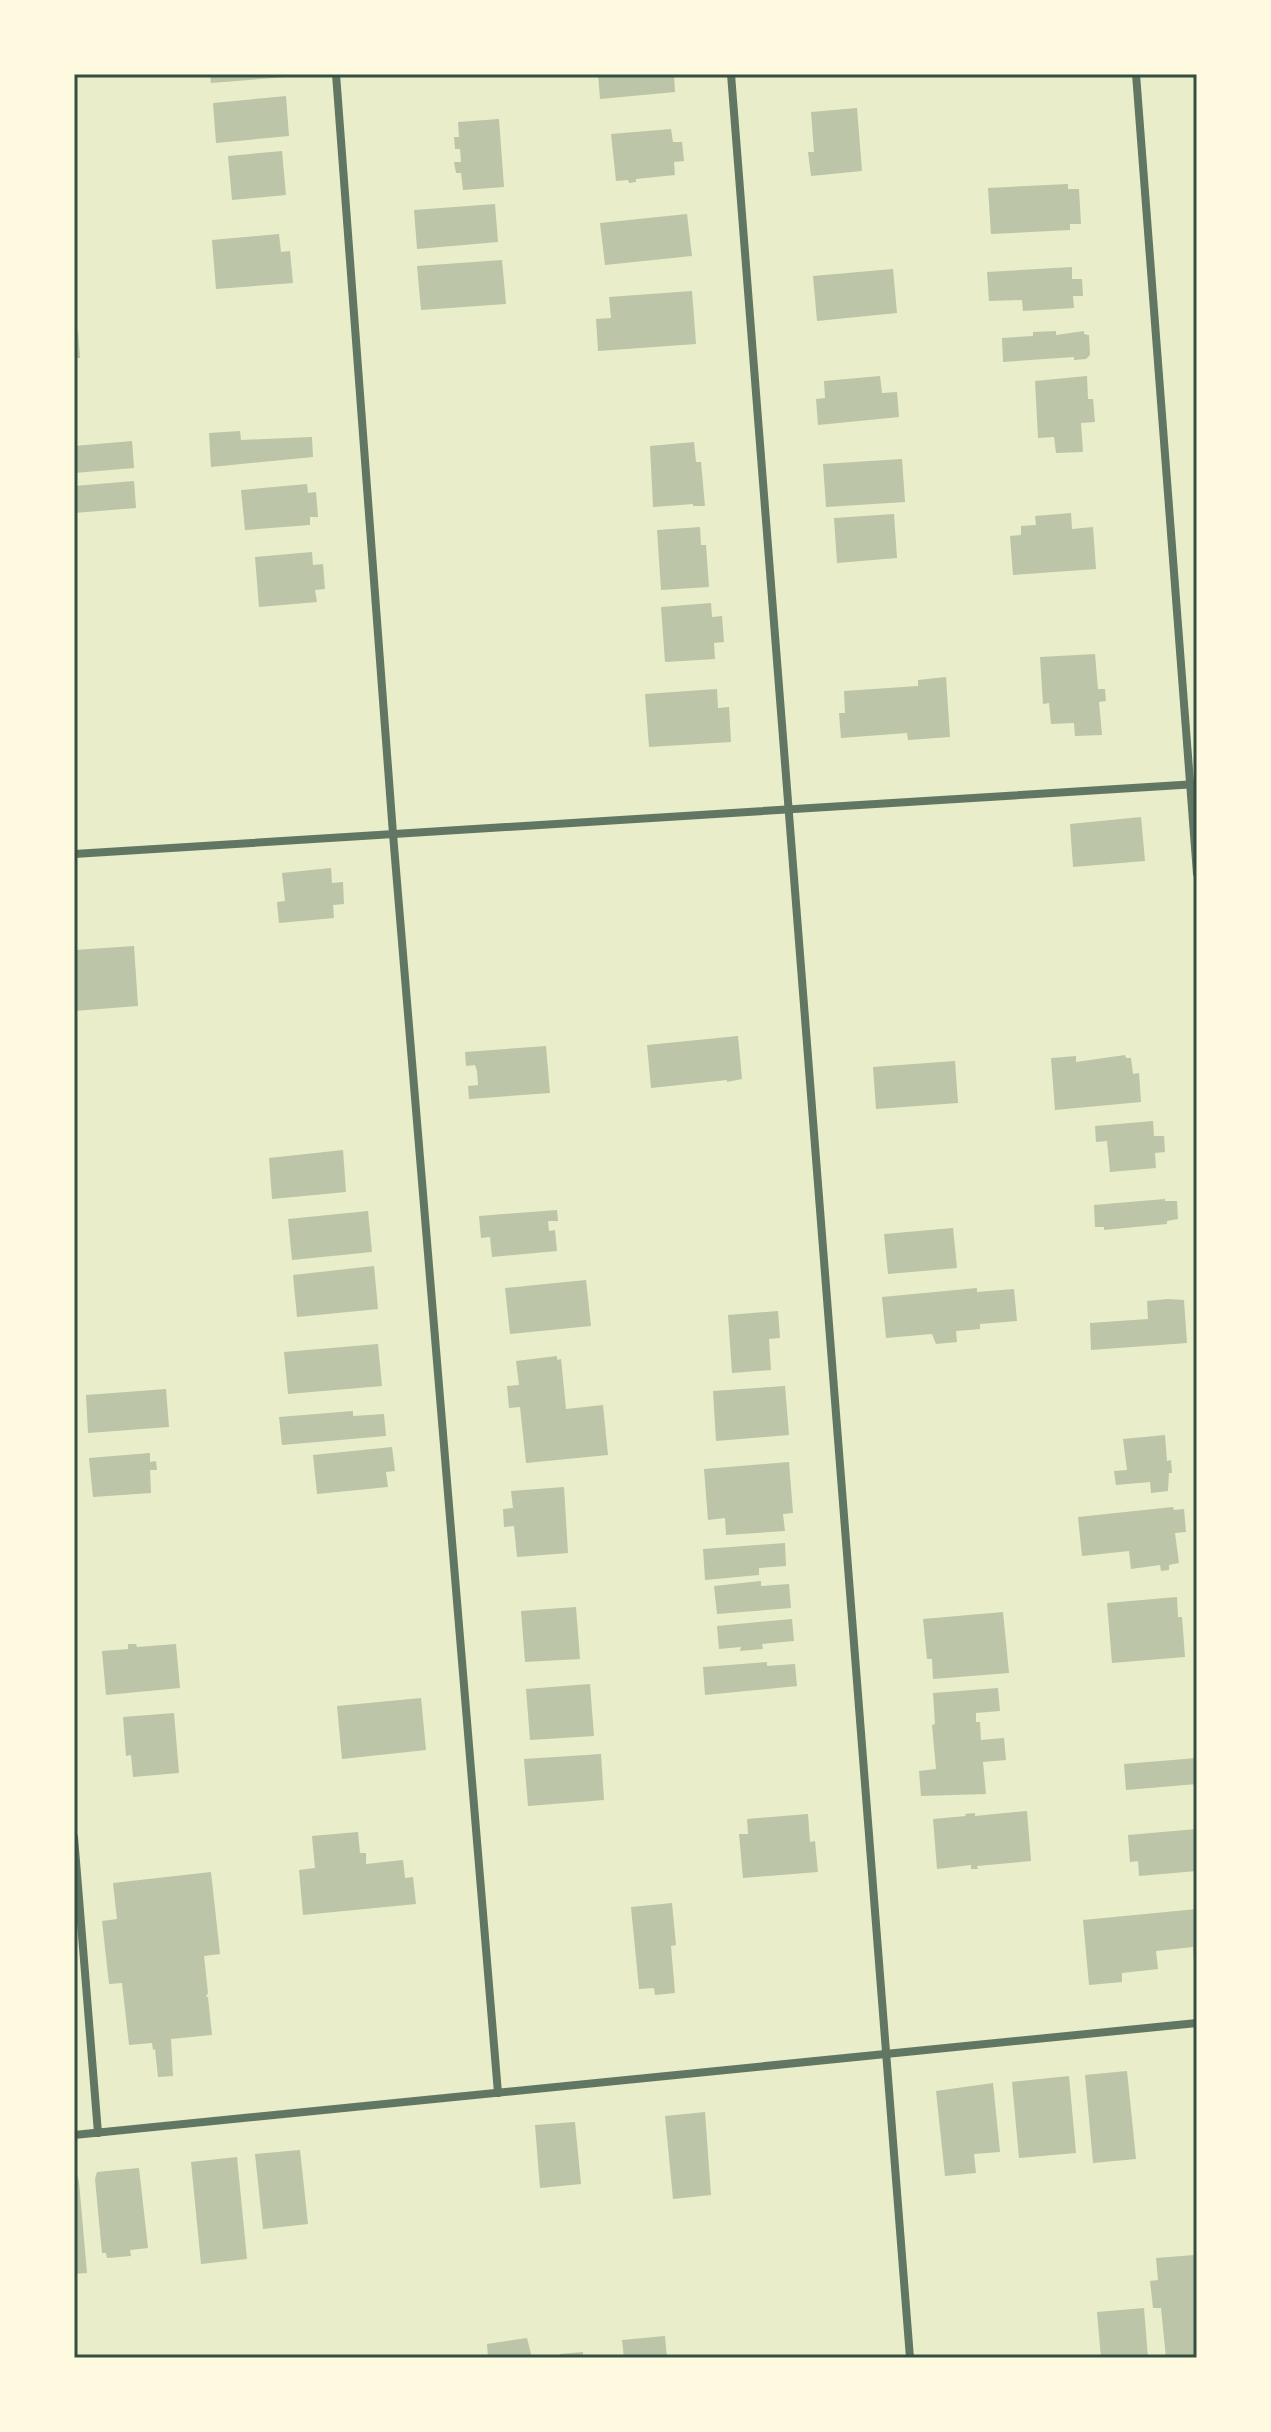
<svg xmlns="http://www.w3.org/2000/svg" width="1271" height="2432" viewBox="0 0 1271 2432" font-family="Barlow,sans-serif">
	<rect width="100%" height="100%" fill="#e9edc9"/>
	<g fill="#bcc5a7">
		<polygon points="210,74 286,74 286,77 211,83"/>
		<polygon points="598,74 674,74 675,92 600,99"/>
		<polygon points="286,96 289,136 216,143 213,103"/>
		<polygon points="857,108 862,171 811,176 808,152 814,152 811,112"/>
		<polygon points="499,119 504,187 463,190 461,173 456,173 454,162 461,162 460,149 455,149 454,137 459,137 458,122"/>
		<polygon points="671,129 673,142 682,142 684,161 674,162 675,175 636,179 636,182 629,183 628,180 616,181 611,134"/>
		<polygon points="282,151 286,195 232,200 228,156"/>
		<polygon points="1068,184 1068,189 1079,189 1081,224 1070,224 1070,230 991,234 988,188"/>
		<polygon points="495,204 498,242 417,249 414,210"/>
		<polygon points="687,214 692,256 605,265 600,223"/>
		<polygon points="279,234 281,252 290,251 293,283 216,289 212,240"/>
		<polygon points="502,260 506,304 421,310 417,266"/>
		<polygon points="1072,267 1072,279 1082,279 1083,296 1073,296 1074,308 1023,311 1022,300 989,301 987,272"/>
		<polygon points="893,269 897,313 817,321 813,276"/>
		<polygon points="692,291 696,344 598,351 596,319 611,318 609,297"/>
		<polygon points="74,331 78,331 80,358 74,358"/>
		<polygon points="1056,331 1056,335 1084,331 1084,334 1089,335 1090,355 1086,359 1074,360 1074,357 1003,362 1002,338 1033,336 1033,332"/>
		<polygon points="880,376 882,393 897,392 899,417 818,425 816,399 825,398 824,381"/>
		<polygon points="1087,376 1088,399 1093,399 1095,422 1081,423 1083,452 1056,453 1054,437 1038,438 1035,381"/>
		<polygon points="240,431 241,440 312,437 313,457 211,467 209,433"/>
		<polygon points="132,441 134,468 74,473 74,446"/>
		<polygon points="694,442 696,462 701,462 705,506 693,506 693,504 653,507 650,446"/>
		<polygon points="902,459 905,502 826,507 823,464"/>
		<polygon points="134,481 136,508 74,513 74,486"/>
		<polygon points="307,484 308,493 316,492 318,517 310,517 310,525 245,530 241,490"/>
		<polygon points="1071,513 1072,529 1093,527 1096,569 1013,575 1010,536 1021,535 1021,526 1036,525 1035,516"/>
		<polygon points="894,514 897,558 837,563 834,518"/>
		<polygon points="700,527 701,545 706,545 709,587 661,590 657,530"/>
		<polygon points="312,552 313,565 323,564 325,589 315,590 317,602 259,607 255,557"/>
		<polygon points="711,603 712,617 722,616 724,642 714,643 715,659 665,662 661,607"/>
		<polygon points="1095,654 1098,689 1105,689 1106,701 1099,702 1102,735 1075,736 1074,723 1051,724 1049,703 1043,704 1040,657"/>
		<polygon points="946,677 950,737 908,740 907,733 841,738 839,713 845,713 844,691 918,686 918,680"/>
		<polygon points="717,689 718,708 729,707 731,742 649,747 645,694"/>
		<polygon points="1141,817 1145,861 1073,867 1070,824"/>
		<polygon points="331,868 332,883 343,882 344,904 333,905 334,918 279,923 277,902 285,901 282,873"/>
		<polygon points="134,946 138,1006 74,1011 74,950"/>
		<polygon points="738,1036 742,1079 727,1082 727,1080 651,1088 647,1045"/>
		<polygon points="546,1046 550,1093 469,1099 468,1086 478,1085 477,1071 475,1065 466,1066 465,1052"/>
		<polygon points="1125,1055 1126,1058 1131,1058 1133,1074 1139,1073 1141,1102 1055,1110 1051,1058 1076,1056 1076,1062"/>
		<polygon points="955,1061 958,1103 876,1109 873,1067"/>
		<polygon points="1153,1121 1154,1136 1164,1136 1165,1152 1155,1153 1156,1168 1110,1172 1107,1141 1096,1142 1095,1126"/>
		<polygon points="343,1150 346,1192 272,1199 269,1158"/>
		<polygon points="1165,1199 1165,1201 1177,1201 1178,1219 1167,1221 1167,1224 1104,1230 1104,1227 1095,1227 1094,1205"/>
		<polygon points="557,1210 558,1221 548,1221 549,1231 555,1230 557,1251 492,1257 490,1237 481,1238 479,1216"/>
		<polygon points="368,1211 372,1252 292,1260 288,1219"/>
		<polygon points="953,1228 957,1268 888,1274 884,1234"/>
		<polygon points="374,1266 378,1309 297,1317 293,1275"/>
		<polygon points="586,1280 591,1326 510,1334 505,1288"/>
		<polygon points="977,1288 977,1292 1014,1289 1017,1321 980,1324 980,1329 956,1331 957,1342 936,1344 932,1334 886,1338 882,1297"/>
		<polygon points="1168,1299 1184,1300 1187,1343 1091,1350 1090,1323 1148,1319 1147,1301"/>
		<polygon points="778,1311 780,1338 769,1339 771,1370 732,1373 728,1315"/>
		<polygon points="378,1344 382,1386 288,1394 284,1352"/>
		<polygon points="557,1356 557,1360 561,1359 566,1409 603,1405 608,1455 526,1463 520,1407 509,1408 507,1386 519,1385 516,1361"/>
		<polygon points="785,1386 789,1435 716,1441 713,1391"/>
		<polygon points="166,1389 169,1427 88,1433 86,1395"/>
		<polygon points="353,1411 353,1416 384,1414 386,1436 282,1445 279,1417"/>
		<polygon points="1165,1435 1167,1461 1171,1460 1172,1473 1169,1473 1168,1491 1151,1493 1150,1482 1116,1485 1114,1471 1127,1470 1123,1439"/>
		<polygon points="392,1447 395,1471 386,1472 388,1487 317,1494 313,1455"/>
		<polygon points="150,1453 150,1462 156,1461 157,1470 150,1470 151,1493 93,1497 89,1458"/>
		<polygon points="789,1462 793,1513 783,1514 785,1531 726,1535 725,1518 708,1520 704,1469"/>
		<polygon points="564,1487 568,1553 517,1557 514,1526 504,1527 503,1509 513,1508 511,1491"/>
		<polygon points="1173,1507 1174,1510 1184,1509 1186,1532 1175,1533 1179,1563 1169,1565 1169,1570 1161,1571 1160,1565 1131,1569 1129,1551 1082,1556 1078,1517"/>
		<polygon points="785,1543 786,1566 759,1568 759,1575 705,1580 703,1549"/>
		<polygon points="761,1581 761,1586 789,1584 791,1608 717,1614 714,1586"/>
		<polygon points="1177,1597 1178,1617 1182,1617 1185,1657 1112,1663 1107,1603"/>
		<polygon points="576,1607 580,1659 525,1662 521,1611"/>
		<polygon points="1003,1612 1009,1673 933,1679 932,1659 927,1659 923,1619"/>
		<polygon points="792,1619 794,1641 762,1644 763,1649 740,1651 741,1647 719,1649 717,1626"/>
		<polygon points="128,1644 136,1644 137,1647 176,1644 180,1688 106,1695 102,1651 128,1649"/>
		<polygon points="767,1662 767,1666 795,1664 797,1686 705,1695 703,1667"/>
		<polygon points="590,1684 594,1736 530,1740 526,1689"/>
		<polygon points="998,1688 1000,1711 976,1713 976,1722 980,1722 981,1740 1004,1738 1006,1760 983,1762 986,1794 921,1796 919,1771 936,1769 932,1725 935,1724 933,1693"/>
		<polygon points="421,1698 426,1750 342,1759 337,1706"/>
		<polygon points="174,1713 179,1773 133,1777 131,1755 126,1756 123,1717"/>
		<polygon points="601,1754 604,1800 528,1806 524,1759"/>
		<polygon points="1197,1758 1197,1784 1126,1790 1124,1764"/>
		<polygon points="1027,1811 1031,1861 977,1866 978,1869 971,1869 971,1865 937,1869 933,1819 966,1816 965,1814 975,1813 975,1816"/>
		<polygon points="808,1814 810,1842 815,1841 818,1872 743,1878 739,1834 748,1834 747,1819"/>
		<polygon points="1197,1829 1197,1871 1139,1876 1138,1861 1130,1862 1128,1835"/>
		<polygon points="358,1832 360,1853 366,1853 366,1864 403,1860 405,1878 413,1877 416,1904 303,1915 299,1870 315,1868 312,1836"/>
		<polygon points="211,1872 220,1954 204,1956 208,1993 206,1997 208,1997 212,2035 171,2039 173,2076 158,2077 155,2049 153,2050 152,2043 129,2045 122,1983 109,1984 102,1921 117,1919 113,1883"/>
		<polygon points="672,1903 676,1945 671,1946 675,1993 655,1995 654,1988 639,1989 631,1907"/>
		<polygon points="1197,1909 1197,1962 1194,1962 1193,1947 1156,1951 1158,1969 1122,1973 1122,1982 1089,1985 1083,1920"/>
		<polygon points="1127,2071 1136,2159 1093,2163 1085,2075"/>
		<polygon points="1069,2076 1076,2153 1019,2158 1012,2082"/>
		<polygon points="993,2083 1000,2152 974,2154 976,2173 945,2176 936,2091"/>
		<polygon points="705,2112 711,2195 673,2199 665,2116"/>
		<polygon points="575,2122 581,2184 540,2188 535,2125"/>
		<polygon points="300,2150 308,2224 263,2229 255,2154"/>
		<polygon points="237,2157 247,2259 201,2264 191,2162"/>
		<polygon points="139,2168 148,2248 130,2250 131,2256 107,2258 106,2253 102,2253 95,2179 97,2172"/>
		<polygon points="74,2174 77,2174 79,2182 87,2273 74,2274"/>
		<polygon points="1194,2255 1197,2287 1197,2358 1166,2358 1161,2308 1153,2308 1150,2281 1158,2280 1156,2258"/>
		<polygon points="1144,2308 1148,2358 1101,2358 1097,2312"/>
		<polygon points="665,2336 667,2358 624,2358 622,2340"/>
		<polygon points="527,2338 532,2358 488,2358 487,2344"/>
		<polygon points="583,2352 583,2358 560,2358 560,2354"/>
	</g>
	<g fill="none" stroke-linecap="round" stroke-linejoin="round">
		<g stroke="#617663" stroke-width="8">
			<polyline points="336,74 393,834 498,2093"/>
			<polyline points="731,74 910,2358"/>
			<polyline points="1136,74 1197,874"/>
			<polyline points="74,854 1197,784"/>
			<polyline points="74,1837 98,2133"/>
			<polyline points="74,2135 1197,2023"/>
		</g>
	</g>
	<rect width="1271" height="2432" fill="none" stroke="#fefae0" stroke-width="152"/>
	<rect x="76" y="76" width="1119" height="2280" fill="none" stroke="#344e41" stroke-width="3"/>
</svg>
